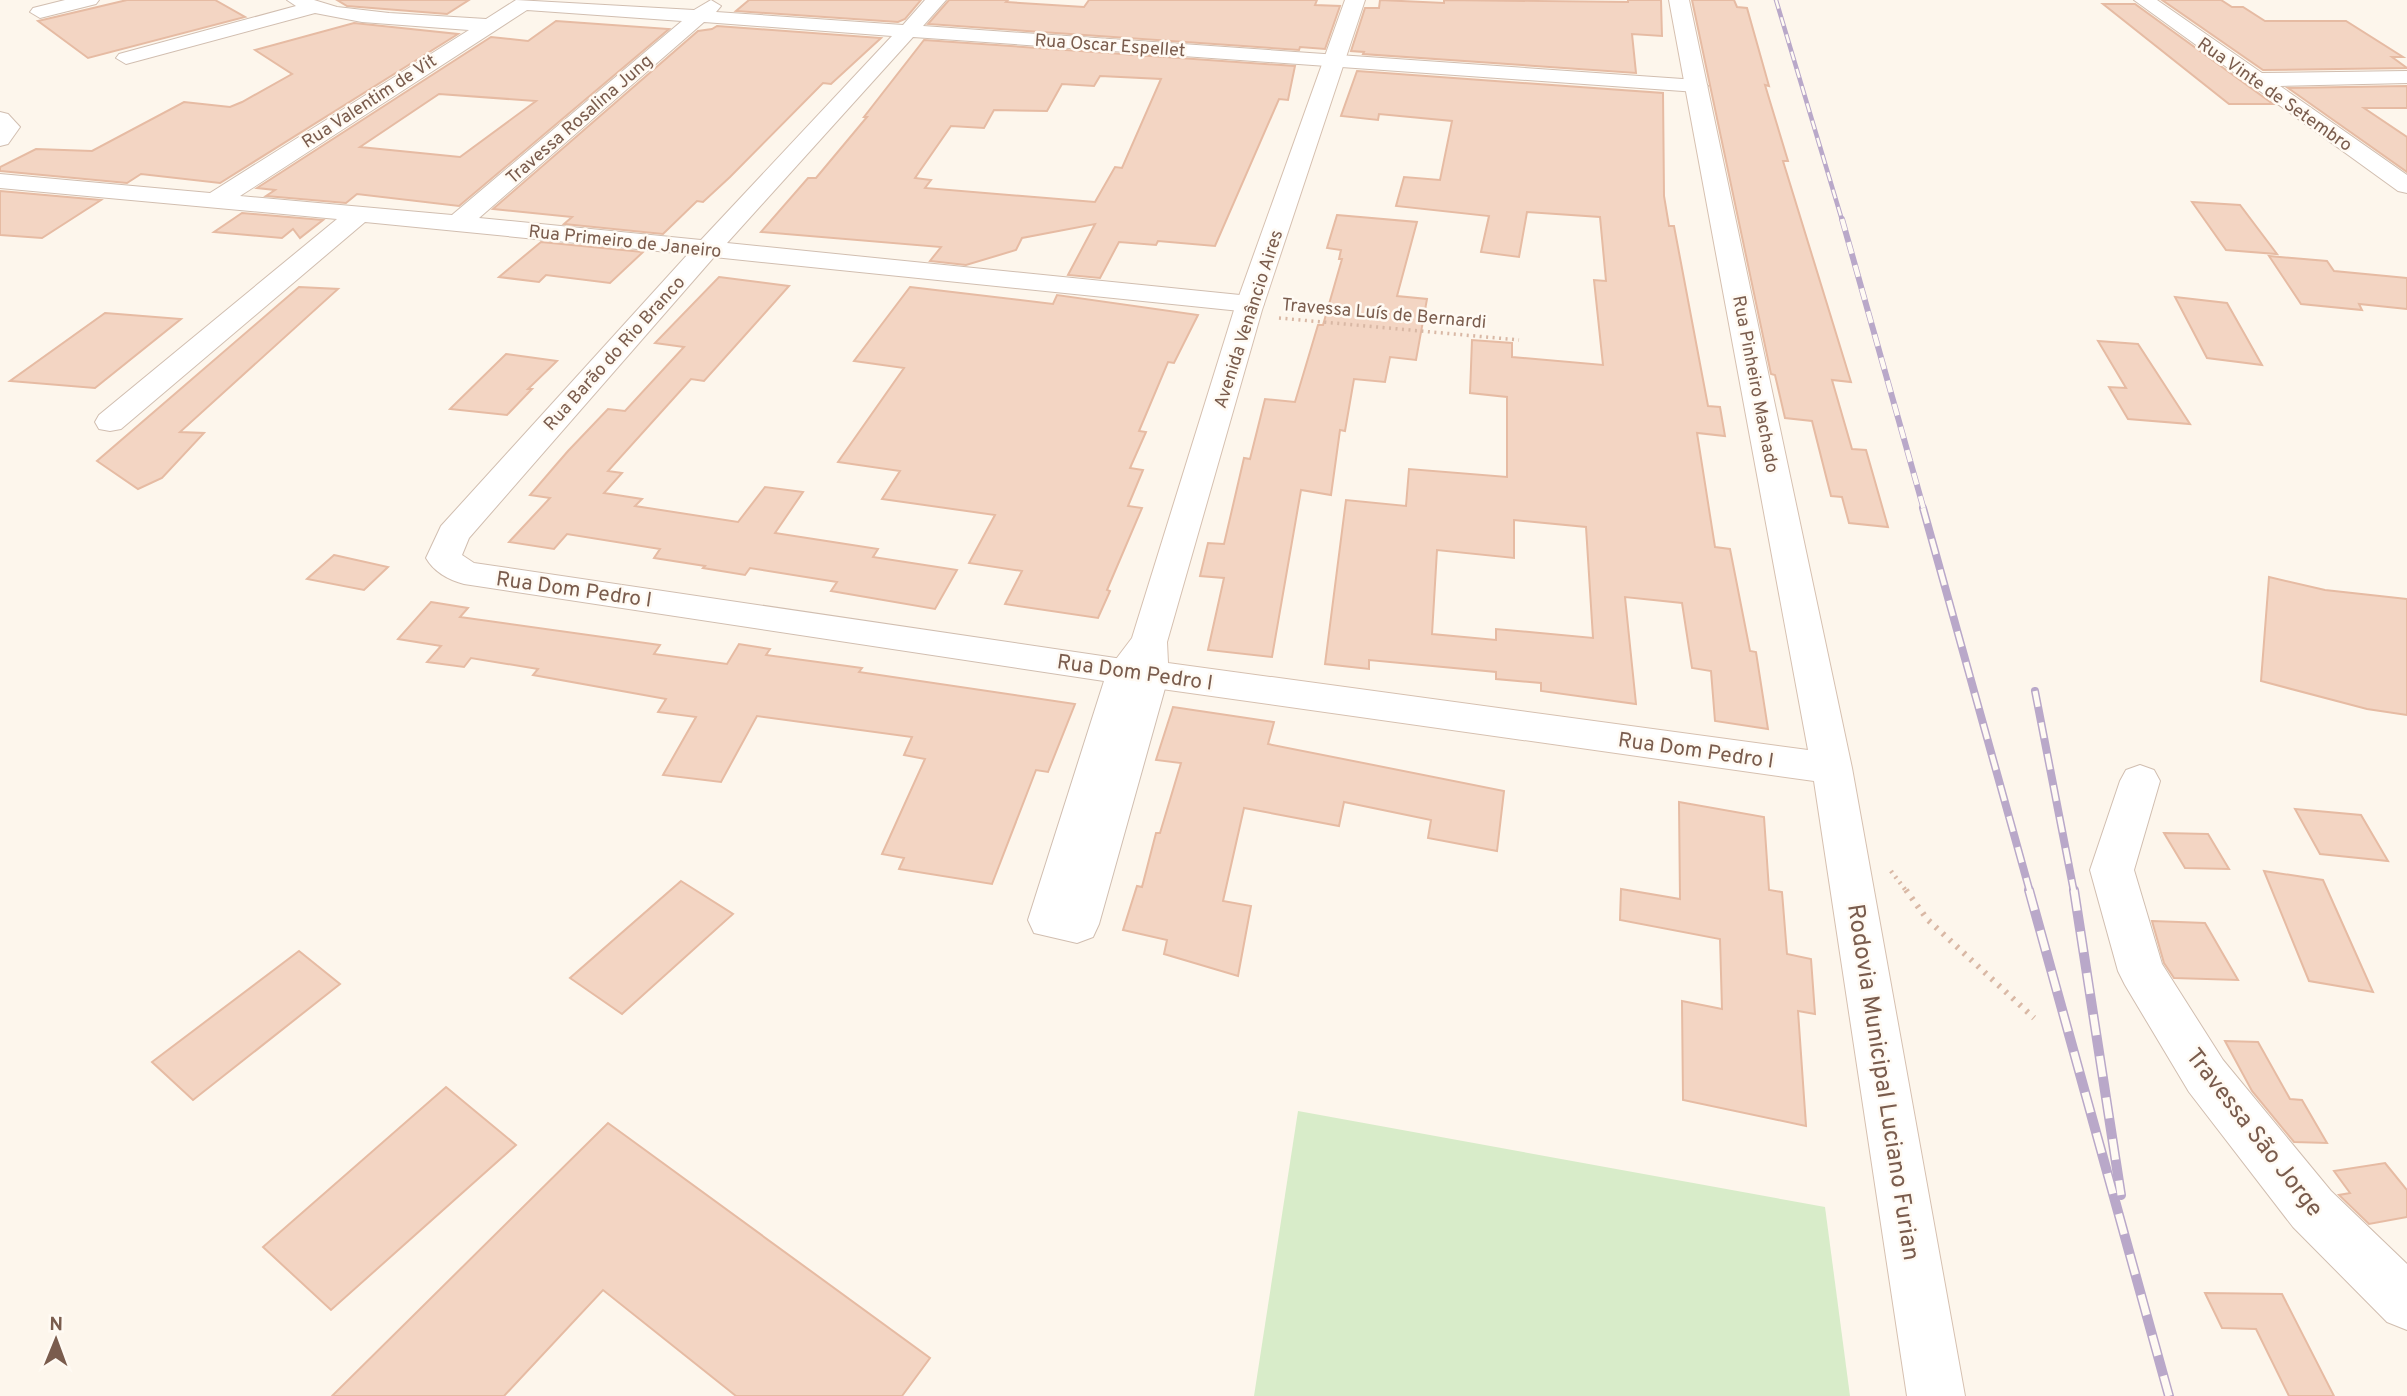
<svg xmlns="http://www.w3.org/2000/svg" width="2407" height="1396" viewBox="0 0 2407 1396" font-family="Overpass,sans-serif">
	<rect width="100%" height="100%" fill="#fdf6ec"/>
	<polygon fill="#d8ecc9" points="1298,1111 1825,1207 1850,1396 1254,1396"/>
	<g fill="#f3d5c3" stroke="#e6bba3" stroke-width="2" fill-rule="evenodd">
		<polygon points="127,0 215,0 245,17 88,58 38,21"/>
		<polygon points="337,0 469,0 447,14 347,6"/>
		<polygon points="749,0 921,0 905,19 898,22 736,11"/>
		<polygon points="949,0 1008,0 1006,2 1084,7 1089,0 1317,0 1315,5 1340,6 1325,49 1300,47 1299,50 928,24"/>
		<polygon points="1380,0 1444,3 1444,0 1628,2 1628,0 1661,0 1662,36 1632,34 1636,73 1363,54 1364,52 1351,51 1365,8 1379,8"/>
		<polygon points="1692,0 1734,0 1737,7 1747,8 1769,86 1765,85 1788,161 1783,161 1851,382 1832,380 1852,449 1866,450 1888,527 1849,523 1842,497 1831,496 1812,421 1785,418 1775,375 1771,374"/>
		<polygon points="2162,0 2221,0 2232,7 2243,7 2265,21 2346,21 2403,57 2392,57 2407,68 2263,70"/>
		<polygon points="2103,4 2135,4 2273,104 2229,104"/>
		<path d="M 556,21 L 669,29 L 459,206 L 357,194 L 346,203 L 266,196 L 275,190 L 257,188 L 491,37 L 528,41 ZM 439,94 L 536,101 L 460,157 L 360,147 Z"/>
		<polygon points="354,23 458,34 220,183 141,174 127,183 0,171 0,167 36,149 92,151 184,102 230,107 242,102 292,74 255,50"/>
		<polygon points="717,26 881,38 831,84 823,83 730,177 703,202 697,201 663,234 564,224 572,217 493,209 698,31 712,29"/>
		<path d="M 924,40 L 1295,66 L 1288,100 L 1279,99 L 1215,246 L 1158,241 L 1156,245 L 1119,242 L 1100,278 L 1068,275 L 1095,224 L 1022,238 L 1016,250 L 966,265 L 930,261 L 941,247 L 761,232 L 808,178 L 816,178 L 867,117 L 864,117 ZM 1100,76 L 1161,79 L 1122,168 L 1115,167 L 1095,202 L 925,188 L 931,180 L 915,178 L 951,126 L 984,128 L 994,110 L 1047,111 L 1062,84 L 1094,86 Z"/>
		<path d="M 1357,71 L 1663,93 L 1664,196 L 1669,226 L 1674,226 L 1708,406 L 1720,407 L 1725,436 L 1697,433 L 1715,547 L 1730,549 L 1750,651 L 1756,652 L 1768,729 L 1715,721 L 1711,671 L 1692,668 L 1682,603 L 1625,597 L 1636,704 L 1541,691 L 1541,683 L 1496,679 L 1496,672 L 1369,660 L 1369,669 L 1325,664 L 1346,500 L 1406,506 L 1409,469 L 1507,477 L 1507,397 L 1470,393 L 1472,340 L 1512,343 L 1512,357 L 1603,365 L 1594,280 L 1606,281 L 1600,217 L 1527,212 L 1519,257 L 1481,252 L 1489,216 L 1396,206 L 1404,177 L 1440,180 L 1452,121 L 1379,114 L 1378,120 L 1341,116 ZM 1514,520 L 1586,527 L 1593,638 L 1496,629 L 1496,640 L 1432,634 L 1437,550 L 1514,558 Z"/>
		<polygon points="2407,86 2407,108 2364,108 2407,137 2407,172 2288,88"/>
		<polygon points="0,191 101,200 42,238 0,235"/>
		<polygon points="2192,202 2240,205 2277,254 2226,250"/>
		<polygon points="242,213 323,220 300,238 293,229 282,238 214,232"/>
		<polygon points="1337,215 1417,222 1397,296 1427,299 1416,360 1390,357 1385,382 1354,379 1345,431 1340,430 1331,495 1301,490 1272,657 1208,650 1224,578 1200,576 1208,543 1224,544 1244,458 1250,459 1265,399 1295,402 1318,325 1323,325 1342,259 1339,259 1341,250 1327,248"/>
		<polygon points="541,242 643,252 610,283 546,275 539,282 499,277"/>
		<polygon points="2269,256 2327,261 2334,271 2407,278 2407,309 2359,304 2362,310 2301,304"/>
		<polygon points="719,277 789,286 704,381 691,379 608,471 622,473 604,493 642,499 635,506 738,522 765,487 803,492 775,533 878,549 873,557 957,570 935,609 831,591 837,582 750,568 745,575 703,568 705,566 654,558 660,549 567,534 554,549 509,542 550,498 530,495 568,451 608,409 625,411 684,347 655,343"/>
		<polygon points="299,287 338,289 180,432 204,433 162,478 138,489 97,461"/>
		<polygon points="910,287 1053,304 1057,295 1198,315 1174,363 1168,362 1139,431 1146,432 1130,468 1143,470 1128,506 1142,508 1107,590 1110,591 1098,618 1005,604 1022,571 969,563 995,515 882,499 900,471 838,462 904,368 854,361"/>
		<polygon points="2175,297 2227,303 2262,365 2207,358"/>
		<polygon points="105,313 181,319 95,388 10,381"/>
		<polygon points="2098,341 2138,344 2190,424 2128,419 2109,387 2126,388"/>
		<polygon points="506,354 557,361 528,389 532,389 507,415 450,409"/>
		<polygon points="334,555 388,567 364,590 307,579"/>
		<polygon points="2269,577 2325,590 2407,599 2407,715 2367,709 2261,681"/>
		<polygon points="431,602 468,608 460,617 660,645 654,654 727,664 739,644 770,649 766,655 862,668 859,672 1075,704 1048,772 1036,770 992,884 899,869 904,858 882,854 925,759 904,755 912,737 757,716 721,782 663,775 696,717 658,712 666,699 533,675 538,669 471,658 464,667 427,662 441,646 398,639"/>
		<polygon points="1173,707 1274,722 1268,744 1504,791 1497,851 1428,838 1431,820 1344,802 1339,826 1244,808 1223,901 1251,906 1238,976 1164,954 1167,940 1123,930 1137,886 1142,887 1156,833 1160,833 1181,763 1156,760"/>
		<polygon points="1679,802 1764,817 1769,890 1782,892 1787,954 1811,959 1815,1014 1798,1011 1806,1126 1683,1100 1682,1001 1722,1009 1720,939 1620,920 1621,889 1680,899"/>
		<polygon points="2295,809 2361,815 2388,861 2320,854"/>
		<polygon points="2164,833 2208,834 2229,869 2185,868"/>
		<polygon points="2264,871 2323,880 2373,992 2309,981"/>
		<polygon points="681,881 733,914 622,1014 570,978"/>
		<polygon points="2152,921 2205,923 2238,980 2174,978 2164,963"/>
		<polygon points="299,951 340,984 193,1100 152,1062"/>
		<polygon points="2225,1041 2258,1042 2290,1099 2302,1100 2327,1143 2294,1142 2252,1091"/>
		<polygon points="446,1087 516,1145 331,1310 263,1247"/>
		<polygon points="608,1123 930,1358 902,1396 736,1396 603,1290 504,1396 332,1396"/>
		<polygon points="2385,1163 2407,1190 2407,1217 2369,1224 2339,1195 2350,1193 2334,1171"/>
		<polygon points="2205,1293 2282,1294 2334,1396 2289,1396 2256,1329 2222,1328"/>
	</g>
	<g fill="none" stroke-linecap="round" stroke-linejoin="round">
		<g stroke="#d1beb0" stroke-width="2">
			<g id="street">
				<polygon points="65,0 99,0 96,4 40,18 30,12 33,8"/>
				<path d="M 287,0 L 314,0 L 337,7 L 389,13 L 486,19 L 516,0 L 694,10 L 711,0 L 721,6 L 716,12 L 903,25 L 925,0 L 946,0 L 923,26 L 1697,80 L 1708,86 L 1697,92 L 913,37 L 727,243 L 1250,296 L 1260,298 L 1264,304 L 1260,310 L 1250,312 L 714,257 L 469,538 L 462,555 L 474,563 L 1163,665 L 1169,674 L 1099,924 L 1093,937 L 1077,943 L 1034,933 L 1028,920 L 1104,681 L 464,584 C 449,580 434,572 426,558 L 441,526 L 688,254 L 365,222 L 121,429 L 110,431 L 99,429 L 95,422 L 99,415 L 337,219 L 0,188 L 0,174 L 210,193 L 469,30 L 362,22 L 315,13 L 126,64 L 116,58 L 119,54 L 296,6 ZM 527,10 L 682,21 L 452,215 L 240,196 ZM 704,22 L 892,36 L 701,240 L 479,218 Z"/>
				<polygon points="2134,0 2157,0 2262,73 2407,71 2407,83 2280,86 2407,175 2407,193 2398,191"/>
				<polygon points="0,112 8,114 20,127 8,144 0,146"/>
				<polygon points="2140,765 2154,770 2160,781 2134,870 2162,964 2223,1060 2331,1191 2407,1264 2407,1330 2387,1322 2293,1227 2189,1092 2125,985 2118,971 2090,870 2120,781 2126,770"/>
			</g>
		</g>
		<g stroke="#d6c0b0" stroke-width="2">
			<polygon id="secondary" points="1345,0 1365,0 1262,310 1167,642 1168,663 1808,750 1669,0 1689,0 1852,768 1965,1396 1907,1396 1814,781 1126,684 1113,680 1107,671 1132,638 1234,310"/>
		</g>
		<polyline stroke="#d9b8a5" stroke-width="3.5" stroke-dasharray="2 4.5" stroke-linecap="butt" points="1279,318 1519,340"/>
		<polyline stroke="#d9b8a5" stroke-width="4.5" stroke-dasharray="2 5" stroke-linecap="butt" points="1891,871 1907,892"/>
		<polyline stroke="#d9b8a5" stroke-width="6" stroke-dasharray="2.5 7" stroke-linecap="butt" points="1906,890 1927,919 2034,1018"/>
		<use href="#street" fill="#fff" fill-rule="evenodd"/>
		<use href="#secondary" fill="#fff" fill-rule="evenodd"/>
		<g stroke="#b9a8c9" stroke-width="4.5">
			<polyline id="rail-far3" points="1776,0 1842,220"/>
		</g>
		<g stroke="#b9a8c9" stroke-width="6">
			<polyline id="rail-far2" points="1842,219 1924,510"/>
		</g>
		<g stroke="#b9a8c9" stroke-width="8">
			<g id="rail-far1">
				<polyline points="1923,508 2030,892"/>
				<polyline points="2035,691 2074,892"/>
			</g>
		</g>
		<g stroke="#b9a8c9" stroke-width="10">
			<g id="rail">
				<polyline points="2029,890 2169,1396"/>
				<polyline points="2074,890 2121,1195"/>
			</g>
		</g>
		<use href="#rail-far3" stroke="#fffaf3" stroke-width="2.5" stroke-dasharray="9" stroke-linecap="butt"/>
		<use href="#rail-far2" stroke="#fffaf3" stroke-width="4.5" stroke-dasharray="12" stroke-linecap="butt"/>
		<use href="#rail-far1" stroke="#fffaf3" stroke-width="5" stroke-dasharray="16" stroke-linecap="butt"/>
		<use href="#rail" stroke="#fffaf3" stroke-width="7" stroke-dasharray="21" stroke-linecap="butt"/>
	</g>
	<g text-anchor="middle" stroke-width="5" stroke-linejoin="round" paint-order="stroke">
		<g font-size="18" fill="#7a5c4d" stroke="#fffaf3">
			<text transform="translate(1110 45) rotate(4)" y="6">Rua Oscar Espellet</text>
			<text transform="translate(2275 94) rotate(35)" y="6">Rua Vinte de Setembro</text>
			<text transform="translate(369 101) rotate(-33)" y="6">Rua Valentim de Vit</text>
			<text transform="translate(579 119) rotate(-41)" y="6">Travessa Rosalina Jung</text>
			<text transform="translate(625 241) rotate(6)" y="6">Rua Primeiro de Janeiro</text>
			<text transform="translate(1384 313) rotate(5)" y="6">Travessa Luís de Bernardi</text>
			<text transform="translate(1248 319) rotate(-72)" y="6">Avenida Venâncio Aires</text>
			<text transform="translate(614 353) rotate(-48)" y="6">Rua Barão do Rio Branco</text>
			<text transform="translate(1756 384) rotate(79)" y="6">Rua Pinheiro Machado</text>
		</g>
		<g font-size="21" fill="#7a5c4d" stroke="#fffaf3">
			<text transform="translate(574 589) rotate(8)" y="7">Rua Dom Pedro I</text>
			<text transform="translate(1135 672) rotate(8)" y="7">Rua Dom Pedro I</text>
			<text transform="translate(1696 750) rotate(8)" y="7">Rua Dom Pedro I</text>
		</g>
		<g font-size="24" fill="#7a5c4d" stroke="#fffaf3">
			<text transform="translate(1884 1082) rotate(81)" y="8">Rodovia Municipal Luciano Furian</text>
			<text transform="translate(2255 1132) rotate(52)" y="8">Travessa São Jorge</text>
		</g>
	</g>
	<g transform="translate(56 1340) rotate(1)" stroke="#fffaf3" stroke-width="5" paint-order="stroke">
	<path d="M0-5L12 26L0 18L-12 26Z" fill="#7a5c4d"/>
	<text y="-10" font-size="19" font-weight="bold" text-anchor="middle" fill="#7a5c4d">N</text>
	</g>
</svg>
